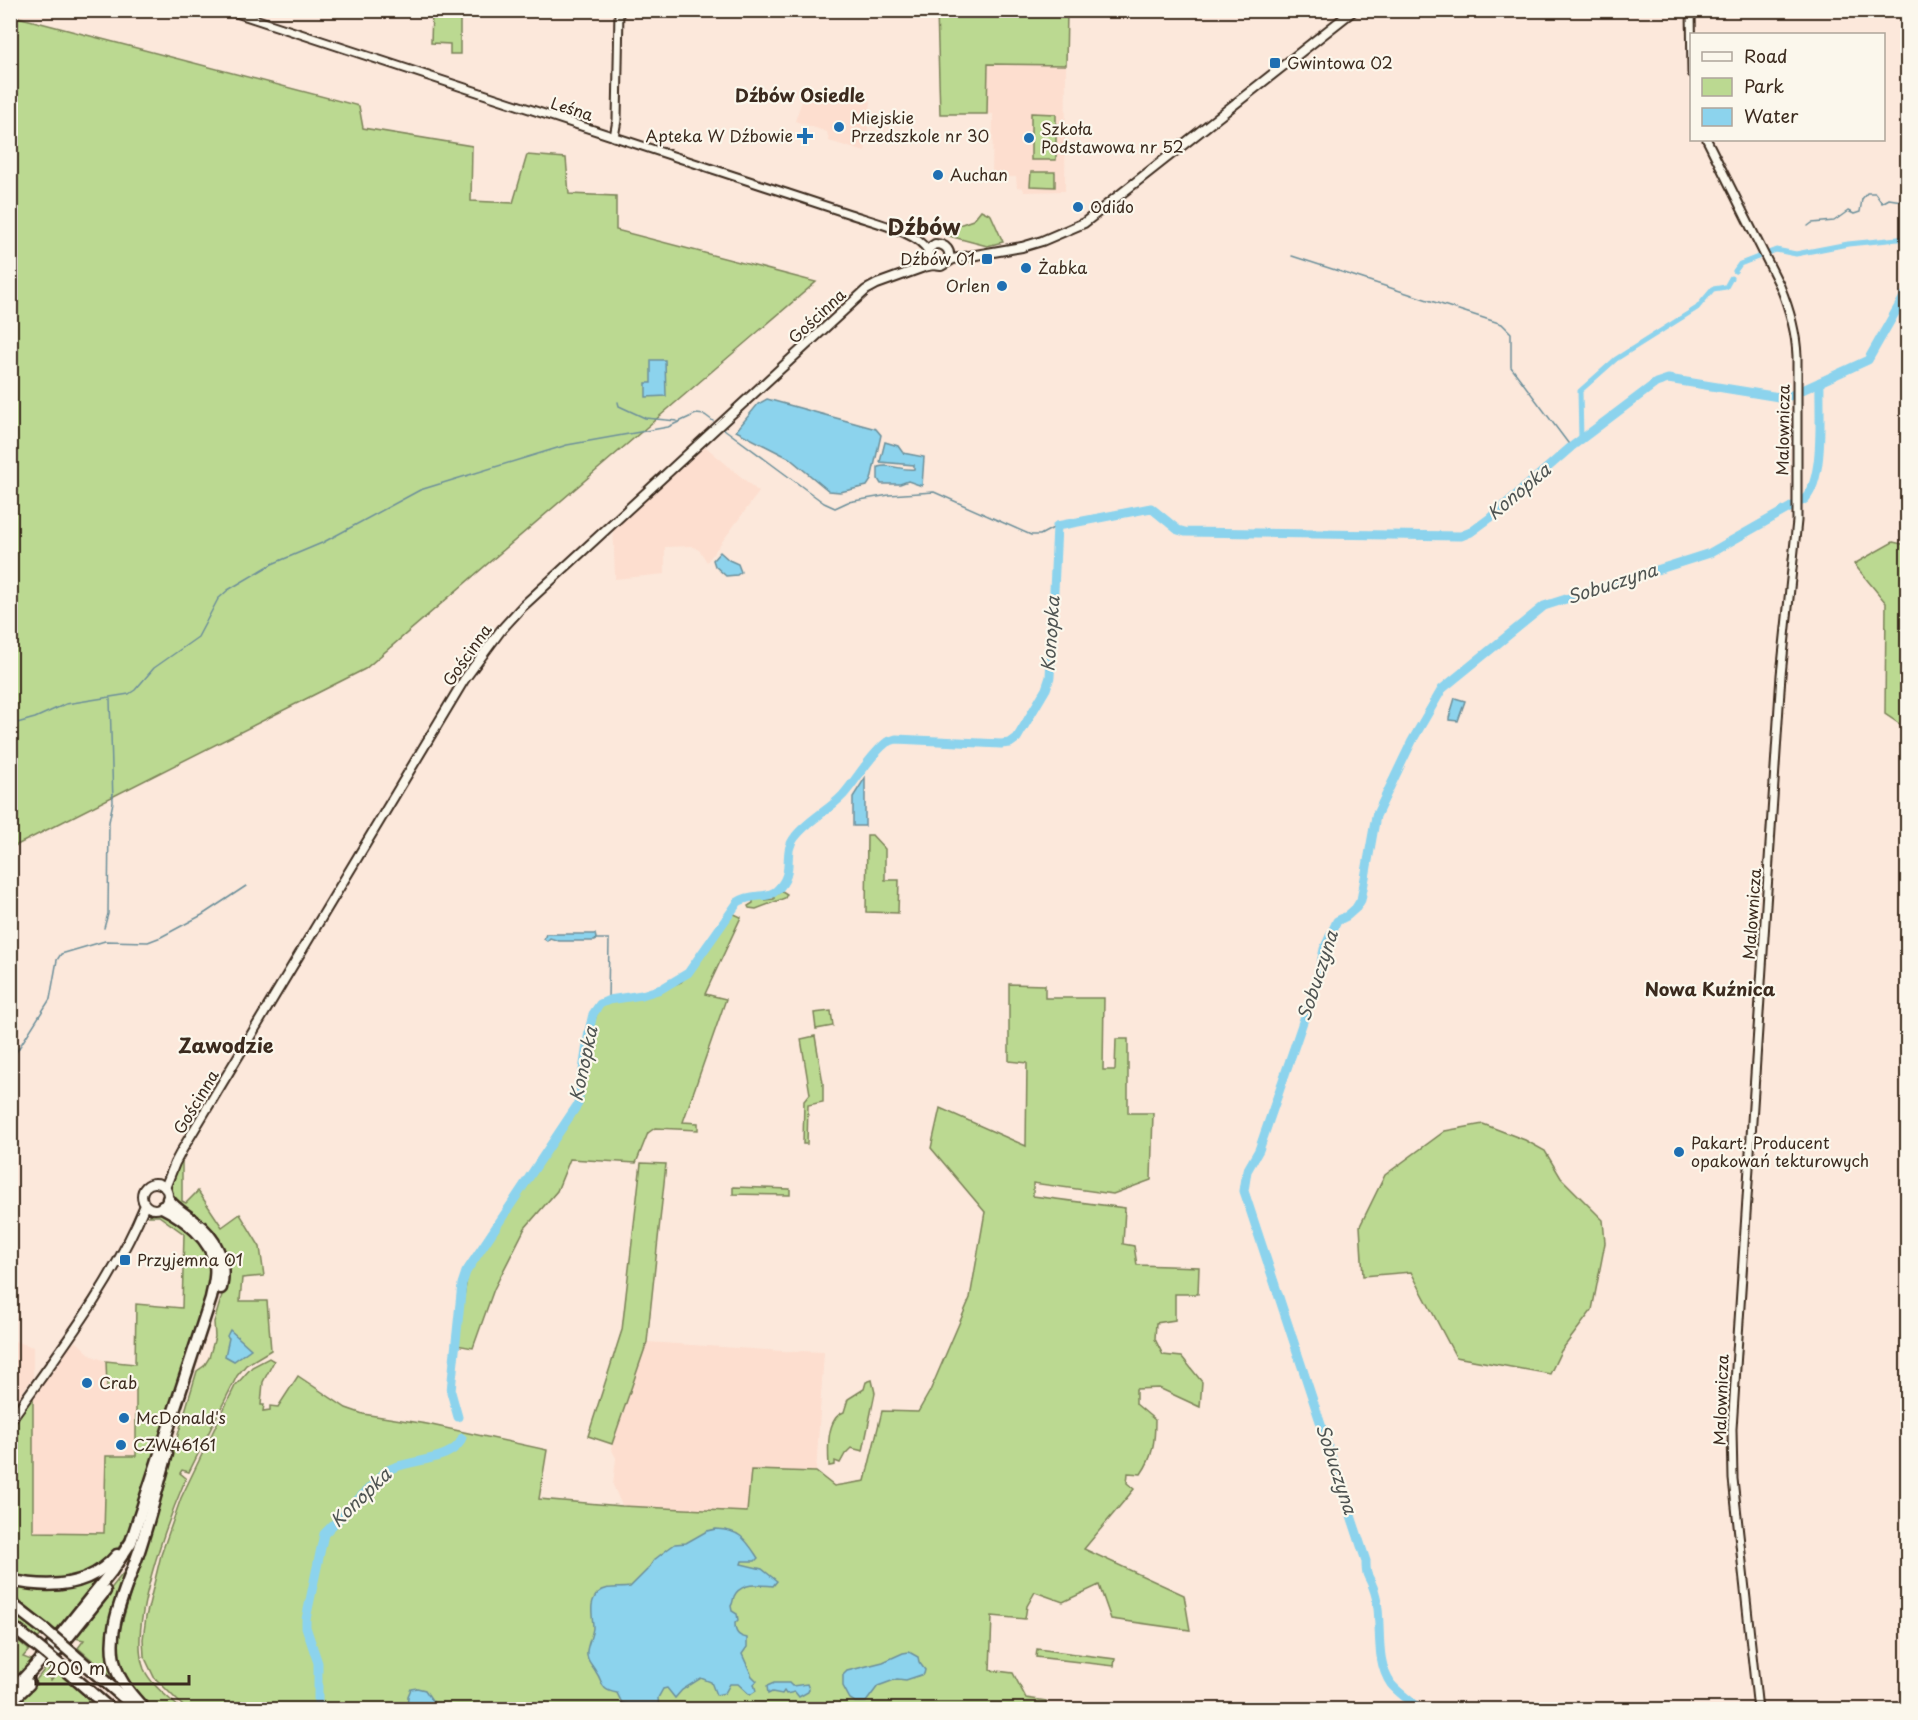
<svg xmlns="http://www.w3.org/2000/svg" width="1918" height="1720" viewBox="0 0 1918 1720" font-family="'Playpen Sans',sans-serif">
	<rect width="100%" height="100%" fill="#fce8db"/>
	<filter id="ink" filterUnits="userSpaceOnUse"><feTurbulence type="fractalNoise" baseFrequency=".0167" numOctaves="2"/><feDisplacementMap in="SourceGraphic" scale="12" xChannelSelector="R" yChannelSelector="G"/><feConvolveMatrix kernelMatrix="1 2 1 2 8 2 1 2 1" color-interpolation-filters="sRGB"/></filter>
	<g filter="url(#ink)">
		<g fill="#fddecf">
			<polygon points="988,64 1066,65 1065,191 1024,192 1023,188 1017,187 1016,177 992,177 993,114 987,114"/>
			<polygon points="805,92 840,102 871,101 865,152 829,141 827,132 795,121"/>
			<polygon points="700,442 759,492 707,562 700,551 692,546 665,547 665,574 615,579 613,523"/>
			<polygon points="11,1340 33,1347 33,1377 11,1409"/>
			<polygon points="76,1341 92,1356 106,1361 107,1387 136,1388 136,1457 106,1456 104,1533 33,1532 33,1397 67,1348"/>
			<polygon points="647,1342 797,1352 801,1351 824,1352 816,1472 751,1470 747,1512 622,1506 613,1485 616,1458 611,1448"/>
		</g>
		<g fill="#bbd991" stroke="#7b8258" stroke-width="1.5">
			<polygon points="432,11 452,11 452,20 455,20 455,11 460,11 460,54 450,54 450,44 431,43"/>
			<polygon points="937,11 1067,11 1066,65 988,64 987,114 940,114"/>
			<polygon points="10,15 359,106 363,128 472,146 471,201 513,203 527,155 566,158 569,194 616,196 616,230 816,282 365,669 11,848"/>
			<polygon points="1031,113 1056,114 1056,160 1031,160"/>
			<polygon points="1031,172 1055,172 1055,187 1030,186"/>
			<polygon points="981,210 991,215 1003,242 987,246 949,236 953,227 973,220"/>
			<polygon points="1893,542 1907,545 1907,764 1904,747 1904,727 1885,714 1886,603 1854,564"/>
			<polygon points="867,835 872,835 885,849 885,880 899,880 898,913 866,912"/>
			<polygon points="782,891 787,894 785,898 756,909 749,908 748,906 753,903 753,898 763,897 765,900 774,899 774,896"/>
			<polygon points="732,913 741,917 705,994 726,999 683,1122 698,1123 698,1130 655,1128 648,1133 636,1163 570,1159 557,1191 525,1228 494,1289 473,1348 456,1345 468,1272 581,1105 592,1029 598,1010 604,1004 651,994 681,982 693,969"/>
			<path d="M 1009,984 L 1045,985 L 1045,998 L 1104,998 L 1103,1070 L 1115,1070 L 1116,1039 L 1128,1039 L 1128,1113 L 1153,1113 L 1151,1180 L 1113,1194 L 1033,1183 L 1033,1196 L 1125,1208 L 1123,1244 L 1134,1246 L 1137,1265 L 1199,1267 L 1198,1294 L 1175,1294 L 1175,1320 L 1156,1323 L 1155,1339 L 1163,1355 L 1182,1357 L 1202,1382 L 1200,1407 L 1159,1388 L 1136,1389 L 1136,1404 L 1155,1420 C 1155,1441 1153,1457 1141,1474 L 1128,1473 L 1127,1483 L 1134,1489 L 1084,1549 L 1184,1595 L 1190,1630 L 1111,1619 L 1099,1585 L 1063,1602 L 1035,1592 L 1027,1606 L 1025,1619 L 992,1616 L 990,1670 L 1013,1673 L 1026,1698 L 1046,1701 L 1046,1709 L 187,1710 L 154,1677 L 144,1656 L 143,1639 L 146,1617 L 161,1555 L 181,1498 L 235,1386 L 252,1367 L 269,1358 L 274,1361 L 263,1382 L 261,1405 L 264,1405 L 263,1411 L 270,1410 L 270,1406 L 278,1407 L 298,1376 L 346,1408 L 363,1414 L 427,1424 L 547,1450 L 539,1499 L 622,1506 L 747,1512 L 751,1470 L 816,1472 L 834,1486 L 865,1481 L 882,1411 L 918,1412 L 930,1391 L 970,1298 L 985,1212 L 931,1148 L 940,1108 L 1026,1146 L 1027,1063 L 1009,1061 Z"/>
			<polygon points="831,1011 833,1026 816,1029 814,1013"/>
			<polygon points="815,1036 823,1083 823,1102 808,1105 807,1144 803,1144 804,1101 810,1094 801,1039"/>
			<polygon points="1483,1124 1525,1140 1545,1151 1561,1178 1603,1220 1605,1243 1592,1310 1561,1351 1550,1374 1456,1357 1411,1272 1363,1276 1360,1226 1385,1175 1445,1131"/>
			<path d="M 182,1158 L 182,1201 L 186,1203 L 198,1191 L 222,1227 L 240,1214 L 260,1247 L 264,1276 L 242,1278 L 240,1301 L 267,1301 L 271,1350 L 246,1365 L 237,1376 L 189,1472 L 182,1470 L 180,1473 L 186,1478 C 168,1520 127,1627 144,1669 C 151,1685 168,1697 181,1709 L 152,1710 C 130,1688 117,1667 118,1636 L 197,1371 L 204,1366 L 209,1358 L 215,1337 L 214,1322 L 227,1278 L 171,1198 L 169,1183 Z"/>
			<polygon points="641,1163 666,1164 647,1342 612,1444 588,1436 622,1330"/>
			<polygon points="733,1187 790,1189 790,1195 733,1194"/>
			<path d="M 162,1211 C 183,1226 208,1240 211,1268 C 212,1275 210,1284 209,1292 L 130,1529 C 102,1583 65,1584 11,1576 L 11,1428 L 33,1397 L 33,1532 L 104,1533 L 106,1456 L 136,1456 L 136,1388 L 107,1387 L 106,1361 L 135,1364 L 136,1304 L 182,1308 L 184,1234 L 159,1216 L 149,1216 L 152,1212 Z"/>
			<path d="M 872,1380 L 875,1393 L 863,1451 L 851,1448 L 845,1454 L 840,1463 L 835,1461 L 835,1465 L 829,1466 C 828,1450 826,1418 844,1412 L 848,1399 L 864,1389 L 866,1382 Z"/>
			<polygon points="131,1563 112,1623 118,1682 78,1648 84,1640 75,1638 69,1642"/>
			<polygon points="111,1567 58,1633 11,1594 10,1584 40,1588"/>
			<polygon points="10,1607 43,1633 36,1641 11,1620"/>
			<polygon points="11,1635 29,1650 23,1657 31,1660 37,1656 38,1657 11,1688"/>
			<polygon points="1037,1649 1115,1659 1114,1666 1036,1657"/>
			<polygon points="48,1665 50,1666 47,1676 51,1680 57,1672 100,1709 68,1709 63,1707 46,1704 31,1709 11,1710 11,1707 24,1695"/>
		</g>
		<g fill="#8cd3ed" stroke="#6c8f9a" stroke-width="1.5">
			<polygon points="651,360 665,360 666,396 646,397 646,383 651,383"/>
			<polygon points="767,399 876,429 881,435 871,480 867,486 840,492 829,491 789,458 736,431 758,404"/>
			<path d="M 885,442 L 898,446 L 903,453 L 924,457 L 922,486 L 908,481 L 900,484 L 881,484 L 878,479 L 878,467 C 891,463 902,471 914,469 L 914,465 L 880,462 Z"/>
			<polygon points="720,552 729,560 738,564 741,572 737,575 726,576 715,566 713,560"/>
			<polygon points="1455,698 1465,701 1458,721 1449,720 1449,718"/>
			<polygon points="865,778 865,826 853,826 853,797"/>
			<polygon points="546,934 595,934 596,938 595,941 559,941 550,938 547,941 544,939"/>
			<polygon points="230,1330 251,1349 234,1361 225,1356 229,1338 227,1336"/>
			<path d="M 716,1529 C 741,1530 746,1540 758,1558 L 755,1561 L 742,1561 L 741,1564 L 762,1569 L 777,1581 L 773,1586 C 760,1585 745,1582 736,1593 C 732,1598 734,1602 731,1606 L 732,1611 L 737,1614 L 738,1620 L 735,1623 C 735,1633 738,1636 747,1638 L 747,1647 L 742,1654 L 752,1676 L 757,1681 L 754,1684 L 756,1691 L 750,1695 L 738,1684 L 730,1684 L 725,1693 L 716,1695 L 711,1682 L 701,1678 L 682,1690 L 675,1698 L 667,1688 L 663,1689 L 658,1698 L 659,1709 L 633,1709 L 630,1705 L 622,1703 L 617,1693 C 599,1690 604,1683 596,1672 C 592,1664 586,1661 587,1651 C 588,1643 592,1636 593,1628 C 593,1615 588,1603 598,1593 C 607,1585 619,1589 630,1587 L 648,1569 L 654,1560 L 668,1549 L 675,1544 L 686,1543 L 707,1531 Z"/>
			<polygon points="909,1652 918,1657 919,1662 925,1670 924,1674 906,1680 897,1679 878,1686 866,1702 855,1702 850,1699 843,1686 843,1675 847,1671 883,1662 903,1653"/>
			<polygon points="774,1683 789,1683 792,1686 807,1684 809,1689 808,1692 799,1697 795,1692 786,1694 784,1691 782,1694 772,1692 768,1694 767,1686"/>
			<polygon points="417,1688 425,1690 436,1706 435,1709 407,1709 408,1696 411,1689"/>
		</g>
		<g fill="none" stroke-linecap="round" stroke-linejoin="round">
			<g stroke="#6c8f9a" stroke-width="1.5">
				<polyline points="1808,226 1812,223 1834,221 1848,211 1854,214 1860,212 1862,199 1867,193 1875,193 1882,203 1889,199 1908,202"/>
				<polyline points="1292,256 1502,324 1511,333 1511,367 1571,447"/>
				<polyline points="618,402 619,406 645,418 677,421"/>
				<polyline points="724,429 824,503 835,508 848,502 889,495 934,492 1031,535 1040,535 1057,526"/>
				<polyline points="10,725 35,718 66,704 129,694 135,690 154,668 198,637 218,599 228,590 272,564 322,543 420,490 567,445 668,427 696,414 705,415 713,421"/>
				<polyline points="104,928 108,914 109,822 113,802 110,699"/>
				<polyline points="596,939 609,939 608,1000"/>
				<polyline points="10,1062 50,999 57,960 61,954 105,941 148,942 161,937 202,915 246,886"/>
			</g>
			<g stroke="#8cd3ed" stroke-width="5">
				<polyline points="1735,271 1740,264 1776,250 1796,254 1848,244 1908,238"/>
				<polyline points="1581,439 1580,391 1616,359 1697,308 1713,289 1726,287 1731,278"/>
			</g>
			<g stroke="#8cd3ed" stroke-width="9">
				<path d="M 458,1417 L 451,1392 L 452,1380 L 462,1284 L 466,1272 L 578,1104 L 589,1031 L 593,1014 L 600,1004 L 609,1000 L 642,995 L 661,989 L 688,973 L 738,902 C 752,893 767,899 776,891 C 797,873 781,854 795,837 C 807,821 829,810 843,795 C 858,778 870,755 887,742 L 896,739 L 1001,744 L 1010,743 L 1017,738 L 1046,689 L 1050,677 L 1057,526 L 1151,508 L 1178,530 L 1185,532 L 1461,536 L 1471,532 L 1490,518 L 1571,447 L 1656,383 L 1668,379 L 1785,398 L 1868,360 L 1908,290"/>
				<path d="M 318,1710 L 318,1663 L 306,1627 L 306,1619 L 324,1534 L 385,1472 C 405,1458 454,1463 462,1438"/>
				<path d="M 1419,1710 C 1411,1700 1398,1693 1391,1684 C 1372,1656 1385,1617 1373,1587 C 1368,1573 1366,1579 1366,1561 L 1244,1191 L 1247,1171 L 1259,1150 L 1318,978 L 1324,949 L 1337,921 L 1347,916 L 1356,908 L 1361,900 L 1376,816 L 1412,741 L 1442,689 L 1544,606 L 1710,553 L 1805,499 C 1825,477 1819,413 1820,382"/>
			</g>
			<g stroke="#3b2a1e" stroke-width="11">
				<g id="tertiary">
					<path d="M 227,10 L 850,214 C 869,221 920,232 928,252"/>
					<polyline points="1691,10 1692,73"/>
					<polyline points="614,137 617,120 619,10"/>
					<path d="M 1707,140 L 1780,286 C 1790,310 1796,331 1797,356 L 1797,521 L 1781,675 L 1732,1429 L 1733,1479 L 1758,1710"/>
				</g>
			</g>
			<g stroke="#3b2a1e" stroke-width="12">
				<g id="secondary">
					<path d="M 933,265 C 925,258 926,249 935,244 C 946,244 952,251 948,261"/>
					<circle cx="155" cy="1196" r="13"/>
					<polyline points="165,1188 175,1163 182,1150 464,680 501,630 523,606 866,290 877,284 924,267 933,265 941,266 953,259 1022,247 1042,241 1084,223 1354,10"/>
					<path d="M 10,1421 C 59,1352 113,1283 145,1205"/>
				</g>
			</g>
			<g stroke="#3b2a1e" stroke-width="15">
				<g id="motorway">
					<path d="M 168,1199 C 174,1208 185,1214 194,1221 C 216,1237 227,1261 221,1288"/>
					<path d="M 10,1580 C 49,1589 90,1587 117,1555"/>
					<polyline points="10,1603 45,1630"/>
					<polyline points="10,1625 34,1644"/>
					<polyline points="57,1651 105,1591"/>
					<polyline points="73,1654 137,1709"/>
					<polyline points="62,1667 111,1710"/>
					<path d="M 10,1693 L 39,1662 L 111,1572 L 131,1542 L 211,1298 C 213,1287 217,1277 215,1265 C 212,1240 184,1218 162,1207"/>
					<polyline points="10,1702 29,1684"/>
					<path d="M 145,1710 C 134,1698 121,1684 116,1668 C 103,1629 129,1584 140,1548 C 150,1517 158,1485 167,1454"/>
				</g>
			</g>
			<use href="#tertiary" stroke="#fbf7ec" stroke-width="7"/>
			<use href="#secondary" stroke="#fbf7ec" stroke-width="8"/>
			<use href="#motorway" stroke="#fbf7ec" stroke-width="10"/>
			<g stroke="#3b2a1e" stroke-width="15" stroke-linecap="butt">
				<g id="motorway-bridge">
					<polyline points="45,1630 73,1654"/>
					<polyline points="34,1644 62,1667"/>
				</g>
			</g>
			<use href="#motorway-bridge" stroke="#fbf7ec" stroke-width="10"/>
		</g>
	</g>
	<g fill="#1f6fb2" stroke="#fbf7ec" stroke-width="2">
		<rect x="1269" y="57" width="12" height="12" rx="3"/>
		<circle cx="839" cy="127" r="6"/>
		<path d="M802 127h6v6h6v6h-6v6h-6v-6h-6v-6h6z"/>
		<circle cx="1029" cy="138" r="6"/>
		<circle cx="938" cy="175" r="6"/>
		<circle cx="1078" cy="207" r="6"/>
		<rect x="981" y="253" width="12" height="12" rx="3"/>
		<circle cx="1026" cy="268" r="6"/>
		<circle cx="1002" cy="286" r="6"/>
		<circle cx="1679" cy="1152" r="6"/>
		<rect x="119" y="1254" width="12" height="12" rx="3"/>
		<circle cx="87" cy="1383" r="6"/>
		<circle cx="124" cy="1418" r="6"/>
		<circle cx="121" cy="1445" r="6"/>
	</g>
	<g text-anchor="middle" stroke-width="4.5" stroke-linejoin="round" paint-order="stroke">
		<g font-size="16" fill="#3b2a1e" stroke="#fbf7ec" text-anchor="start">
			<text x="1287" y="69">Gwintowa 02</text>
			<text x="851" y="124">Miejskie<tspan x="851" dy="18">Przedszkole nr 30</tspan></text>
			<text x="1041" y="135">Szkoła<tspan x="1041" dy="18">Podstawowa nr 52</tspan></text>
			<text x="793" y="142" text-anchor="end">Apteka W Dźbowie</text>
			<text x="950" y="181">Auchan</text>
			<text x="1090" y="213">Odido</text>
			<text x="975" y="265" text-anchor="end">Dźbów 01</text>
			<text x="1038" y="274">Żabka</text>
			<text x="990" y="292" text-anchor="end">Orlen</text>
			<text x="1691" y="1149">Pakart. Producent<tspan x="1691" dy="18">opakowań tekturowych</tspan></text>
			<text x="137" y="1266">Przyjemna 01</text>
			<text x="99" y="1389">Crab</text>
			<text x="136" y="1424">McDonald's</text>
			<text x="133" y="1451">CZW46161</text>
		</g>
		<g font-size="16" fill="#3b2a1e" stroke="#fbf7ec">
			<text transform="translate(572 109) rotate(18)" y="6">Leśna</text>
			<text transform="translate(817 316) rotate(-43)" y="6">Gościnna</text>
			<text transform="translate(1783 430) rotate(-89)" y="6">Malownicza</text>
			<text transform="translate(467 655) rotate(-55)" y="6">Gościnna</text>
			<text transform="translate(1752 914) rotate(-86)" y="6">Malownicza</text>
			<text transform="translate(196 1102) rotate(-59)" y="6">Gościnna</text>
			<text transform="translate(1721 1400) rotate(-88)" y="6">Malownicza</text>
		</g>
		<g font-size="18" font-weight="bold" fill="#3b2a1e" stroke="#fbf7ec">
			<text x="800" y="102">Dźbów Osiedle</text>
			<text x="1710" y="996">Nowa Kuźnica</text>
		</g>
		<g font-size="18" font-style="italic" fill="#4f5452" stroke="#fbf7ec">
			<text transform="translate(1519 492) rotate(-40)" y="6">Konopka</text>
			<text transform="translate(1612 584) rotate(-18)" y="6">Sobuczyna</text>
			<text transform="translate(1051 634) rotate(-86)" y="6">Konopka</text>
			<text transform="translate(1318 976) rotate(-72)" y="6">Sobuczyna</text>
			<text transform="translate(584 1064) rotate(-78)" y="6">Konopka</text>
			<text transform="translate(1336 1469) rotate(72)" y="6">Sobuczyna</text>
			<text transform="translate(361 1498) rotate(-44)" y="6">Konopka</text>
		</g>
		<g font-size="20" font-weight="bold" fill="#3b2a1e" stroke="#fbf7ec">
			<text x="226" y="1053">Zawodzie</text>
		</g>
		<g font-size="22" font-weight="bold" fill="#3b2a1e" stroke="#fbf7ec">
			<text x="924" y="235">Dźbów</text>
		</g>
	</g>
	<rect width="1918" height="1720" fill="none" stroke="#fbf7ec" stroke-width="36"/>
	<rect x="18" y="18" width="1882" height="1684" fill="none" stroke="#3b2a1e" stroke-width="2" filter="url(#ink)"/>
	<rect x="1690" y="33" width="195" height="108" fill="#fbf7ec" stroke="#aea59a" stroke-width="1.5"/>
	<rect x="1702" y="52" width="30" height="9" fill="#fbf7ec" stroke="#aea59a" stroke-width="1.5"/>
	<text x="1744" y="63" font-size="18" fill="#3b2a1e">Road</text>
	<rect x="1702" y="78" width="30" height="18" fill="#bbd991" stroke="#aea59a" stroke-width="1.5"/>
	<text x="1744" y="93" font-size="18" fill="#3b2a1e">Park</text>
	<rect x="1702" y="108" width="30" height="18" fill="#8cd3ed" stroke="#aea59a" stroke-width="1.5"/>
	<text x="1744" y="123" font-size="18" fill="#3b2a1e">Water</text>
	<path d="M36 1675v9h153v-9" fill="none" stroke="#3b2a1e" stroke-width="3"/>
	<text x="45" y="1675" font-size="18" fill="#3b2a1e" stroke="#fbf7ec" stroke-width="4.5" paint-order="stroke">200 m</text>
</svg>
